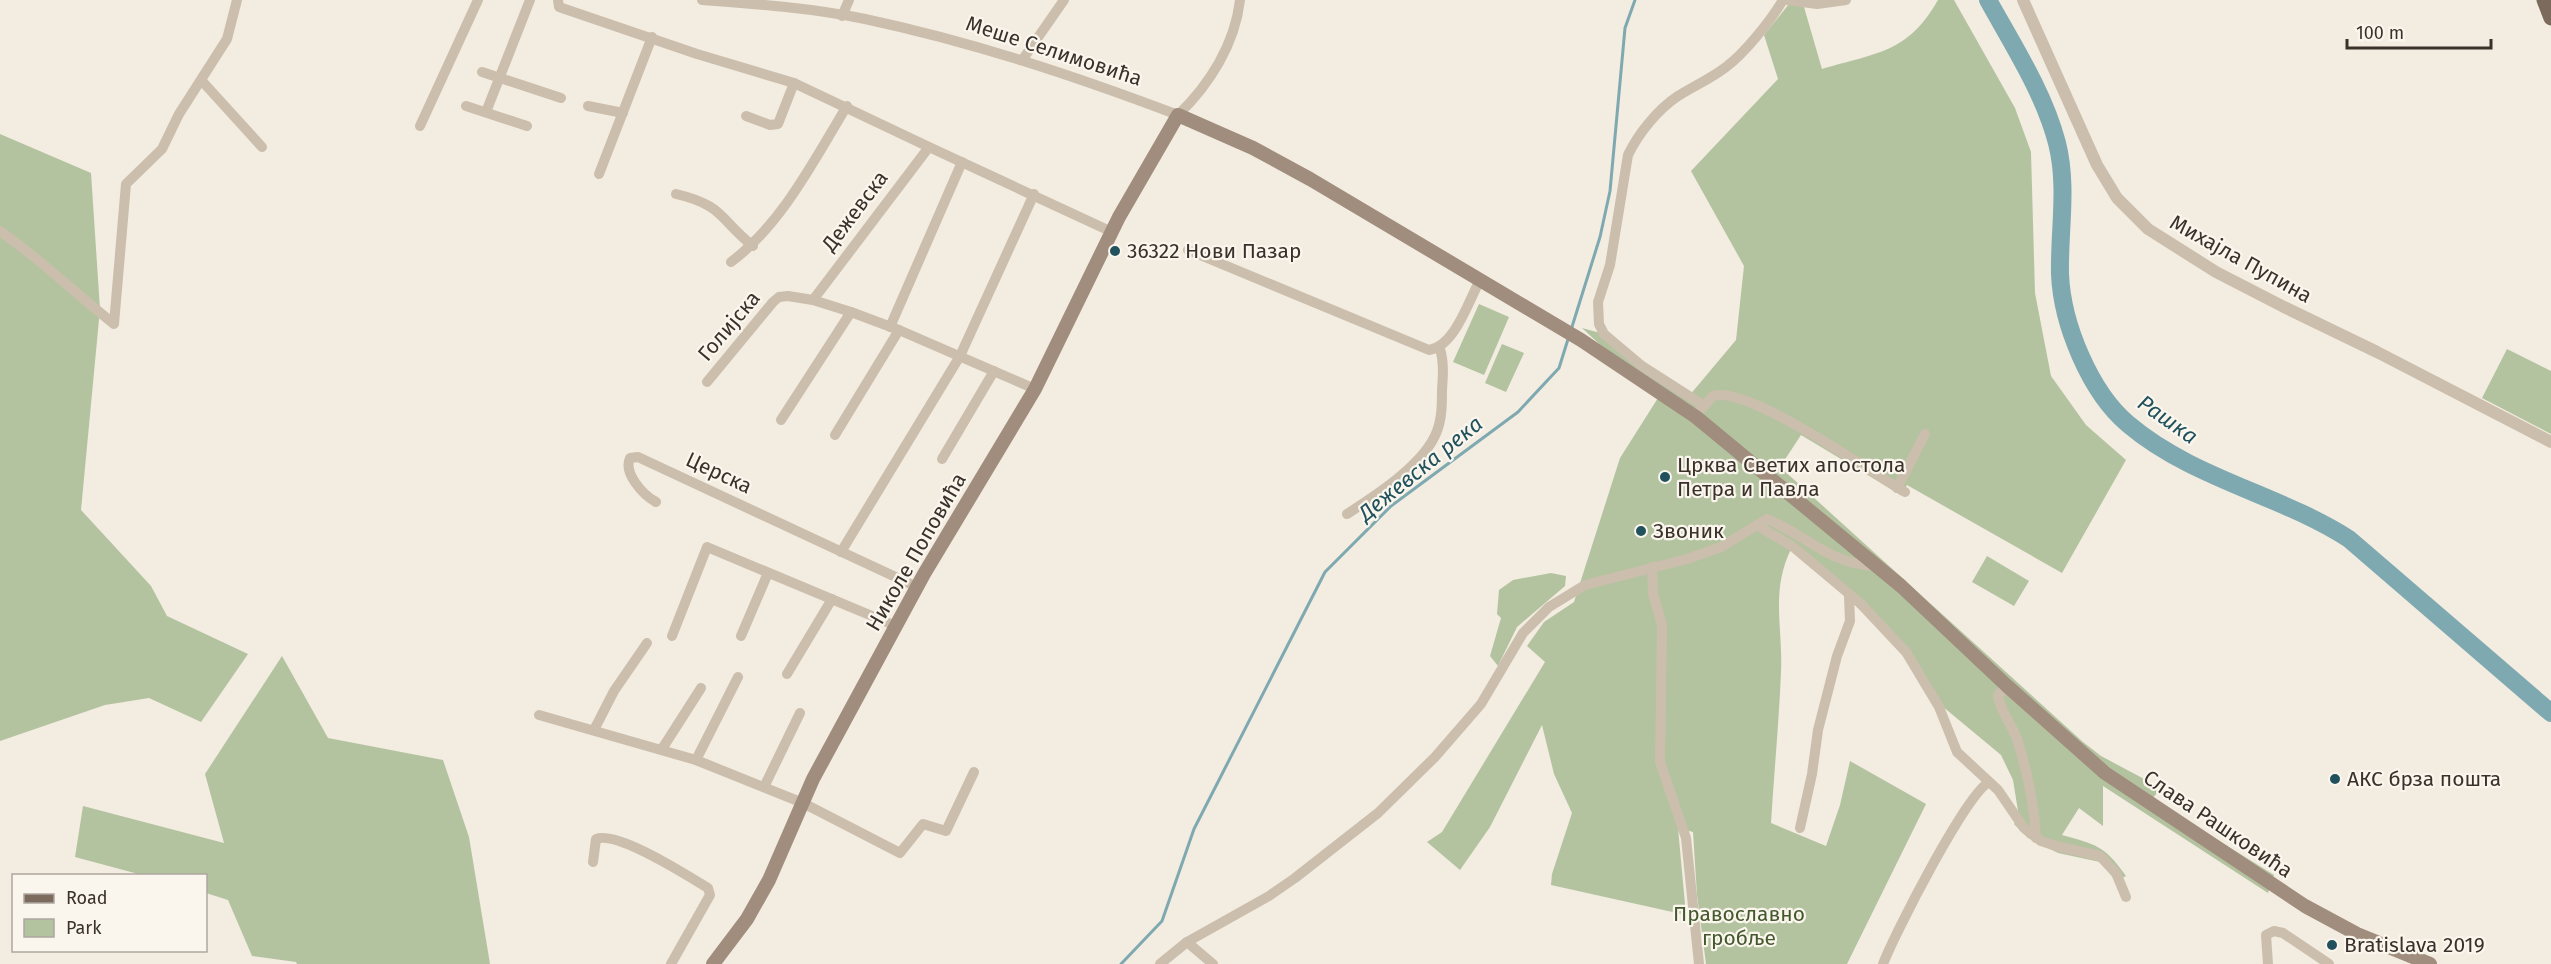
<svg xmlns="http://www.w3.org/2000/svg" width="2551" height="964" viewBox="0 0 2551 964" font-family="'Fira Sans',sans-serif">
	<rect width="100%" height="100%" fill="#f3ece0"/>
	<g fill="#b3c3a0">
		<path d="M 1938,0 L 1954,0 L 2015,108 L 2031,152 L 2035,293 L 2051,376 L 2086,425 L 2126,460 L 2062,573 L 1907,485 L 1901,495 L 1801,435 L 1780,467 L 2083,742 L 2101,756 L 2161,788 L 2152,799 L 2274,875 L 2268,893 L 2103,786 L 2103,826 L 2079,808 L 2062,835 C 2097,845 2104,845 2126,876 L 2116,881 L 2100,862 L 2058,853 L 2028,838 L 2014,824 L 2019,817 L 2013,780 L 2001,755 L 1936,701 L 1911,657 L 1792,547 C 1770,591 1783,625 1781,672 C 1779,722 1774,773 1771,823 L 1826,846 L 1840,805 L 1850,761 L 1926,804 L 1847,964 L 1706,964 L 1697,895 L 1693,832 L 1678,828 L 1686,915 L 1551,885 L 1552,874 L 1572,813 L 1554,774 L 1542,725 L 1490,827 L 1460,870 L 1427,842 L 1442,832 L 1545,662 L 1527,646 L 1544,622 L 1574,602 L 1620,458 L 1658,398 L 1582,328 L 1604,334 L 1689,396 L 1736,340 L 1744,266 L 1691,171 L 1778,79 L 1764,35 L 1789,4 L 1804,7 L 1822,69 C 1876,53 1908,53 1938,0 Z"/>
		<polygon points="0,134 91,173 100,309 81,510 151,586 167,616 248,654 201,722 149,698 105,705 0,741"/>
		<polygon points="1479,304 1509,317 1484,375 1453,362"/>
		<polygon points="1502,344 1524,353 1506,392 1485,383"/>
		<polygon points="2507,349 2551,371 2551,434 2482,398"/>
		<polygon points="1987,556 2029,581 2014,606 1972,582"/>
		<polygon points="1551,573 1566,576 1565,586 1517,627 1498,666 1490,656 1501,618 1497,614 1499,590 1513,580"/>
		<polygon points="282,656 328,738 443,760 469,837 490,964 297,964 296,962 252,956 228,900 206,893 206,876 142,875 75,857 83,806 224,843 205,774"/>
	</g>
	<g fill="none" stroke-linecap="round" stroke-linejoin="round">
		<g stroke="#7fa9b1" stroke-width="3">
			<polyline points="1571,330 1600,237 1610,191 1625,28 1635,0"/>
			<polyline points="1121,964 1162,921 1194,829 1325,572 1391,506 1518,412 1559,368 1569,336"/>
		</g>
		<path stroke="#7fa9b1" stroke-width="18" d="M 1988,0 C 2013,45 2044,93 2057,143 C 2068,186 2059,231 2060,274 C 2062,324 2090,392 2128,424 C 2193,479 2279,494 2349,539 L 2551,713"/>
		<g stroke="#ccbeac" stroke-width="10">
			<polyline points="558,0 559,7 697,54 794,83 929,147"/>
			<path d="M 702,0 C 756,4 812,8 865,19 C 973,42 1075,76 1178,115 C 1210,84 1235,44 1240,0"/>
			<polyline points="1787,0 1817,4 1846,0"/>
			<polyline points="842,16 849,0"/>
			<polyline points="1023,59 1064,0"/>
			<polyline points="482,72 561,98"/>
			<polyline points="202,81 262,147"/>
			<polyline points="466,106 527,126"/>
			<polyline points="588,106 623,113"/>
			<polyline points="486,112 530,0"/>
			<polyline points="746,116 770,125 778,124 794,83"/>
			<polyline points="420,126 478,0"/>
			<polyline points="599,174 652,37"/>
			<path d="M 676,194 C 724,205 720,220 753,246"/>
			<path d="M 0,231 C 40,259 75,293 114,324 L 126,184 L 162,149 L 179,114 L 227,39 L 237,0"/>
			<path d="M 1188,250 L 1429,350 C 1455,346 1468,302 1480,280"/>
			<path d="M 731,262 C 782,224 814,160 847,106"/>
			<polyline points="813,300 929,147 1112,232"/>
			<polyline points="890,327 962,162"/>
			<polyline points="707,382 773,302 779,297 788,296 813,300 851,312 899,330 1035,389"/>
			<path d="M 1703,405 L 1642,366 L 1604,334 L 1599,324 L 1598,302 L 1610,265 L 1628,155 C 1638,134 1658,109 1678,96 C 1694,86 1712,78 1726,67 C 1745,53 1771,20 1783,0"/>
			<path d="M 1699,411 L 1713,396 C 1748,385 1870,472 1905,492"/>
			<polyline points="781,420 851,312"/>
			<polyline points="835,435 899,330"/>
			<polyline points="942,459 994,371"/>
			<polyline points="1897,488 1925,434"/>
			<path d="M 656,502 C 643,495 623,473 630,458 L 638,457 L 917,587"/>
			<path d="M 1347,514 C 1375,496 1425,464 1437,431 C 1442,418 1442,403 1442,390 C 1443,376 1444,362 1440,349"/>
			<polyline points="1758,526 1792,546 1860,603 1906,652 1939,707 1957,752 1998,790 2024,828 2041,841 2056,846 2100,856 2116,873 2126,897"/>
			<polyline points="841,552 960,356 1034,194"/>
			<polyline points="1652,567 1653,594 1662,625 1660,762 1686,838 1699,964"/>
			<polyline points="672,636 707,547 896,626"/>
			<polyline points="741,636 768,573"/>
			<polyline points="787,674 832,599"/>
			<path d="M 2006,685 L 1998,696 C 2000,710 2012,725 2017,739 C 2027,770 2034,805 2036,838"/>
			<polyline points="539,715 696,760 803,803 900,853 923,824 946,831 974,772"/>
			<polyline points="594,730 614,691 647,643"/>
			<polyline points="662,749 701,688"/>
			<polyline points="696,760 738,677"/>
			<polyline points="764,787 800,713"/>
			<polyline points="1800,828 1812,774 1818,730 1837,656 1850,621 1849,596"/>
			<path d="M 593,862 L 596,839 C 617,830 688,876 708,888 L 710,895 L 671,964"/>
			<polyline points="1187,942 1213,964"/>
			<path d="M 1160,964 L 1187,942 L 1269,896 L 1295,878 L 1378,813 L 1435,757 L 1481,704 L 1523,633 L 1549,607 L 1585,585 L 1687,559 L 1721,547 L 1767,519 C 1805,535 1832,565 1875,566"/>
			<path d="M 1883,964 C 1895,933 1965,796 1989,782"/>
			<polyline points="2268,964 2266,935 2274,931 2283,933 2329,964"/>
		</g>
		<polyline stroke="#ccbeac" stroke-width="12" points="2023,0 2097,165 2117,198 2148,229 2216,272 2284,307 2377,352 2551,442"/>
		<polyline stroke="#a08d7d" stroke-width="14" points="713,964 747,919 769,880 813,779 924,574 1035,389 1119,217 1178,115 1253,148 1310,179 1581,340 1696,417 1901,586 2006,685 2105,773 2305,906 2357,934 2430,964"/>
		<polyline stroke="#7c6a5c" stroke-width="15" points="2544,0 2551,18"/>
	</g>
	<g fill="#20515c" stroke="#faf6ed" stroke-width="2">
		<circle cx="1115" cy="251" r="6"/>
		<circle cx="1665" cy="477" r="6"/>
		<circle cx="1641" cy="531" r="6"/>
		<circle cx="2335" cy="779" r="6"/>
		<circle cx="2332" cy="945" r="6"/>
	</g>
	<g text-anchor="middle" stroke-width="4.5" stroke-linejoin="round" paint-order="stroke">
		<g font-size="21" fill="#3a312b" stroke="#faf6ed">
			<text transform="translate(1054 51) rotate(18)" y="7">Меше Селимовића</text>
			<text transform="translate(855 211) rotate(-53)" y="7">Дежевска</text>
			<text transform="translate(2241 259) rotate(29)" y="7">Михајла Пупина</text>
			<text transform="translate(729 326) rotate(-50)" y="7">Голијска</text>
			<text transform="translate(719 473) rotate(25)" y="7">Церска</text>
			<text transform="translate(916 552) rotate(-60)" y="7">Николе Поповића</text>
			<text transform="translate(2218 824) rotate(34)" y="7">Слава Рашковића</text>
		</g>
		<g font-size="21" fill="#3a312b" stroke="#faf6ed" text-anchor="start">
			<text x="1127" y="258">36322 Нови Пазар</text>
			<text x="1677" y="472">Црква Светих апостола<tspan x="1677" dy="24">Петра и Павла</tspan></text>
			<text x="1653" y="538">Звоник</text>
			<text x="2347" y="786">АКС брза пошта</text>
			<text x="2344" y="952">Bratislava 2019</text>
		</g>
		<g font-size="21" fill="#44582e" stroke="#faf6ed">
			<text x="1739" y="921">Православно<tspan x="1739" dy="24">гробље</tspan></text>
		</g>
		<g font-size="22" font-style="italic" fill="#20515c" stroke="#faf6ed">
			<text transform="translate(2168 419) rotate(35)" y="8">Рашка</text>
			<text transform="translate(1420 468) rotate(-39)" y="8">Дежевска река</text>
		</g>
	</g>
	<rect x="12" y="874" width="195" height="78" fill="#faf6ed" stroke="#ada79f" stroke-width="1.5"/>
	<rect x="24" y="894" width="30" height="9" fill="#7c6a5c" stroke="#ada79f" stroke-width="1.5"/>
	<text x="66" y="904" font-size="18" fill="#3a312b">Road</text>
	<rect x="24" y="919" width="30" height="18" fill="#b3c3a0" stroke="#ada79f" stroke-width="1.5"/>
	<text x="66" y="934" font-size="18" fill="#3a312b">Park</text>
	<path d="M2347 39v9h144v-9" fill="none" stroke="#3a312b" stroke-width="3"/>
	<text x="2356" y="39" font-size="18" fill="#3a312b" stroke="#faf6ed" stroke-width="4.5" paint-order="stroke">100 m</text>
</svg>
